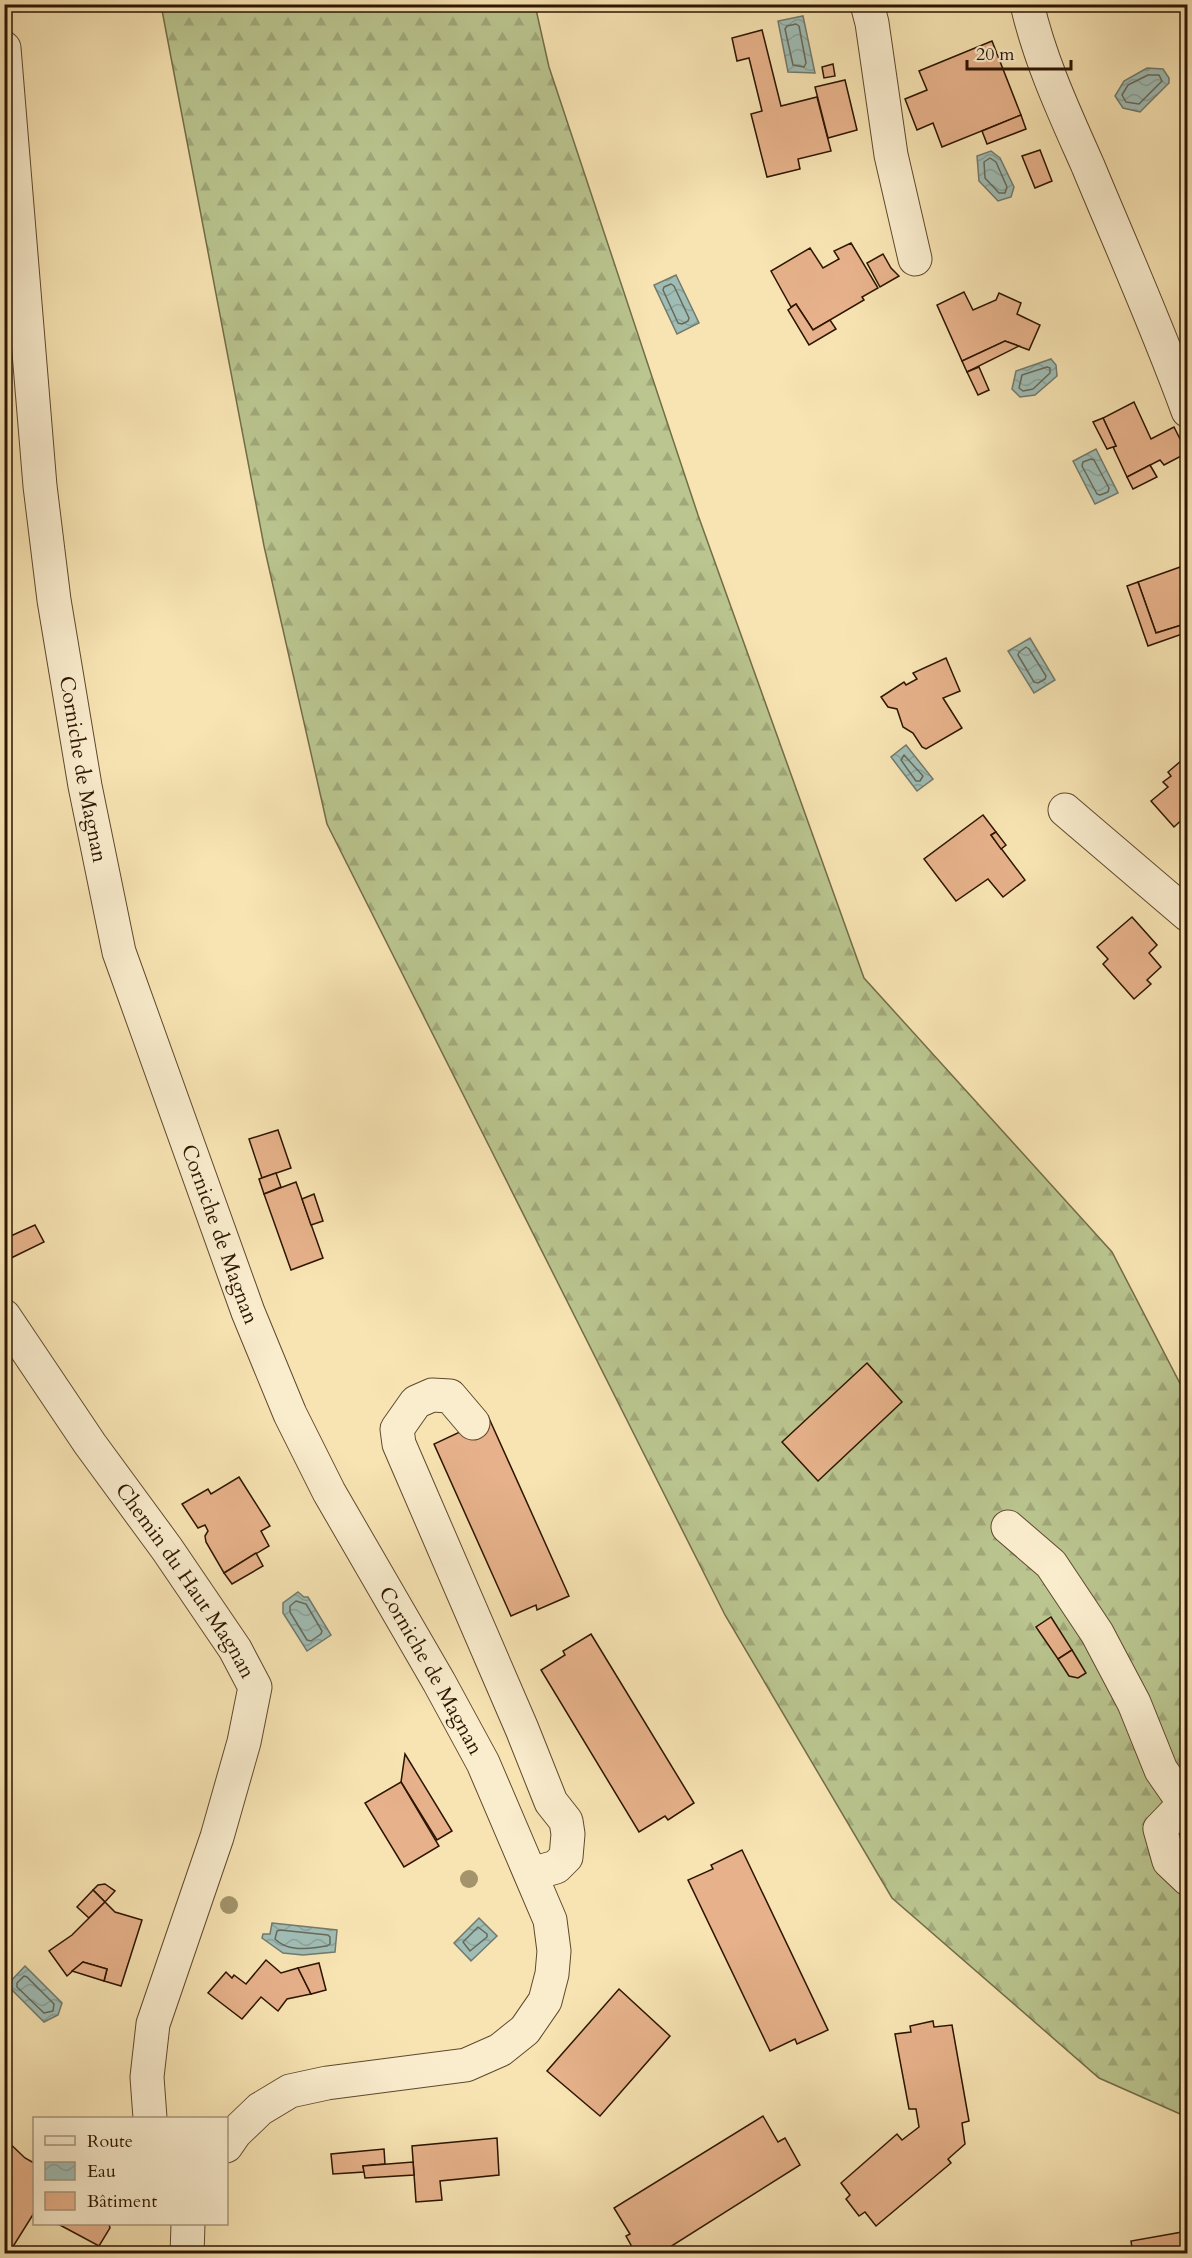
<svg xmlns="http://www.w3.org/2000/svg" width="1192" height="2258" viewBox="0 0 1192 2258" font-family="Cardo,serif">
	<defs>
		<pattern id="forest-firs" width="22" height="20" patternUnits="userSpaceOnUse" patternTransform="scale(1.5)"><rect width="22" height="20" fill="#bac58f"/><path d="M5 1l3.5 6h-7zM16 11l3.5 6h-7z" fill="#a0a87a"/></pattern>
		<pattern id="water-waves" width="16" height="10" patternUnits="userSpaceOnUse" patternTransform="scale(1.5)"><rect width="16" height="10" fill="#a0bdb5"/><path d="M0 5q4-4 8 0t8 0" fill="none" stroke="#8aa29a"/></pattern>
	</defs>
	<rect width="100%" height="100%" fill="#f8e4b3"/>
	<filter id="stains"><feTurbulence type="fractalNoise" baseFrequency=".00333" numOctaves="4"/><feColorMatrix values="0 0 0 0 .2 0 0 0 0 .09 0 0 0 0 .02 0 0 0 .5 -.17"/></filter>
	<radialGradient id="worn" r=".72"><stop offset=".6" stop-color="#630" stop-opacity="0"/><stop offset="1" stop-color="#630" stop-opacity=".3"/></radialGradient>
	<polygon fill="url(#forest-firs)" stroke="#736d48" stroke-width="1.5" points="161,5 535,5 549,67 698,515 864,978 1112,1252 1187,1397 1187,2117 1099,2078 892,1898 725,1615 327,824 264,546"/>
	<g fill="url(#water-waves)" stroke="#727a6d" stroke-width="1.5">
		<polygon points="803,16 815,73 788,72 778,21"/>
		<polygon points="1147,68 1163,69 1169,78 1169,83 1140,112 1123,108 1115,96 1124,81"/>
		<polygon points="991,151 1000,158 1014,187 1011,197 998,201 979,181 977,156"/>
		<polygon points="676,275 699,323 677,334 654,285"/>
		<polygon points="1051,359 1056,365 1057,376 1035,395 1020,397 1012,389 1016,371"/>
		<polygon points="1096,449 1118,493 1095,504 1073,461"/>
		<polygon points="1030,638 1055,680 1034,693 1008,651"/>
		<polygon points="906,745 933,779 917,791 891,757"/>
		<polygon points="298,1592 304,1597 308,1597 331,1635 307,1651 283,1613 283,1603"/>
		<polygon points="479,1918 497,1936 471,1961 454,1943"/>
		<polygon points="272,1923 337,1930 335,1952 303,1955 283,1953 262,1938 263,1934 270,1934"/>
		<polygon points="25,1966 62,2003 58,2015 44,2022 7,1985"/>
	</g>
	<g fill="none" stroke-linecap="round" stroke-linejoin="round">
		<g stroke="#66695a" stroke-width="1.5">
			<polygon points="796,24 799,26 806,63 804,67 793,65 785,29 787,26"/>
			<polygon points="1148,75 1159,75 1162,81 1139,104 1126,102 1122,95 1128,85"/>
			<polygon points="990,158 996,162 1007,187 1005,193 999,193 985,178 984,162"/>
			<polygon points="671,284 674,286 689,318 688,321 682,324 678,323 663,290 664,287"/>
			<polygon points="1047,367 1050,368 1050,373 1033,389 1023,391 1019,388 1022,375"/>
			<polygon points="1091,459 1094,460 1109,488 1108,492 1100,495 1097,494 1082,466 1083,462"/>
			<polygon points="1026,647 1029,649 1046,676 1045,679 1038,683 1034,682 1018,655 1019,652"/>
			<polygon points="904,755 923,776 920,781 916,781 901,760"/>
			<polygon points="296,1601 306,1604 322,1631 321,1634 311,1641 307,1640 290,1612 290,1606"/>
			<polygon points="478,1927 487,1934 487,1937 470,1951 463,1942"/>
			<path d="M 280,1930 L 328,1935 L 330,1937 L 330,1944 L 327,1946 C 309,1948 289,1953 275,1939 L 277,1931 Z"/>
			<polygon points="24,1976 27,1977 54,2004 53,2011 44,2013 17,1987 17,1983"/>
		</g>
	</g>
	<g fill="#e7b28b" stroke="#2c1500" stroke-width="1.5">
		<polygon points="762,30 781,106 817,97 831,151 798,159 800,169 767,177 751,114 762,111 749,58 737,61 732,38"/>
		<polygon points="992,41 1021,115 942,147 933,123 917,130 905,99 927,90 919,71"/>
		<polygon points="833,64 835,76 824,78 822,67"/>
		<polygon points="845,80 857,130 828,138 815,87"/>
		<polygon points="1021,115 1026,129 987,144 982,131"/>
		<polygon points="1040,150 1052,181 1035,188 1022,156"/>
		<polygon points="851,243 878,288 862,297 864,300 813,330 796,304 791,307 771,271 810,248 823,268 839,259 834,251"/>
		<polygon points="883,254 891,268 899,276 880,287 867,263"/>
		<polygon points="964,292 973,310 996,300 999,293 1021,303 1017,314 1040,325 1029,350 1005,341 962,361 937,305"/>
		<polygon points="796,304 813,330 830,320 836,329 809,345 788,310"/>
		<polygon points="1005,341 1019,346 967,372 962,361"/>
		<polygon points="979,367 989,390 978,395 967,372"/>
		<polygon points="1134,402 1151,439 1174,427 1187,453 1164,465 1160,460 1127,477 1113,447 1116,446 1103,418"/>
		<polygon points="1103,418 1116,446 1107,449 1093,422"/>
		<polygon points="1150,465 1157,477 1133,489 1127,477"/>
		<polygon points="1183,566 1188,579 1188,623 1156,633 1138,582"/>
		<polygon points="1138,582 1156,633 1188,623 1188,632 1148,646 1127,586"/>
		<polygon points="946,658 960,691 943,698 962,728 926,749 922,747 913,733 903,727 897,709 888,707 881,697 904,682 906,685 917,679 913,673"/>
		<polygon points="1188,755 1188,814 1174,827 1151,801 1168,787 1163,782 1171,776 1168,772"/>
		<polygon points="983,815 996,832 991,835 1025,880 1003,897 988,879 956,901 924,859"/>
		<polygon points="996,832 1006,845 1001,849 991,835"/>
		<polygon points="1132,917 1157,945 1149,953 1161,967 1147,980 1151,984 1134,999 1103,964 1108,959 1097,947"/>
		<polygon points="278,1130 291,1168 262,1178 249,1139"/>
		<polygon points="276,1173 281,1187 264,1194 259,1179"/>
		<polygon points="296,1182 323,1258 291,1270 264,1194"/>
		<polygon points="314,1194 323,1221 311,1225 302,1199"/>
		<polygon points="35,1225 44,1242 5,1261 4,1239"/>
		<polygon points="867,1363 902,1402 818,1481 782,1442"/>
		<polygon points="488,1416 569,1596 537,1610 536,1605 511,1616 434,1444 460,1432 458,1429"/>
		<polygon points="239,1477 270,1526 261,1531 269,1546 224,1573 206,1542 205,1536 208,1531 205,1525 198,1528 182,1504 208,1489 211,1494"/>
		<polygon points="256,1553 263,1566 232,1584 224,1573"/>
		<polygon points="1051,1617 1072,1650 1058,1659 1036,1627"/>
		<polygon points="591,1634 694,1803 668,1820 665,1816 639,1832 541,1670 565,1655 563,1651"/>
		<polygon points="1072,1650 1086,1673 1078,1678 1069,1676 1058,1659"/>
		<polygon points="405,1754 452,1831 437,1840 401,1782"/>
		<polygon points="401,1782 439,1846 404,1867 365,1803"/>
		<polygon points="742,1850 828,2030 797,2044 795,2039 770,2051 688,1880 713,1869 711,1865"/>
		<polygon points="105,1884 115,1891 105,1902 93,1890 98,1885"/>
		<polygon points="93,1890 105,1902 89,1918 77,1907"/>
		<polygon points="105,1902 115,1912 142,1920 121,1986 104,1981 107,1969 83,1962 67,1976 49,1951 72,1935"/>
		<polygon points="266,1960 281,1973 298,1968 311,1994 287,1999 278,2011 261,1997 242,2019 208,1993 226,1972 232,1978 234,1975 246,1984"/>
		<polygon points="83,1962 107,1969 104,1981 72,1971"/>
		<polygon points="319,1963 326,1990 311,1994 298,1968"/>
		<polygon points="619,1989 670,2036 600,2116 547,2071"/>
		<polygon points="933,2021 934,2027 952,2025 969,2121 962,2123 965,2144 948,2159 951,2163 876,2226 865,2212 859,2216 846,2199 850,2195 841,2183 897,2134 902,2140 919,2127 916,2109 909,2109 895,2034 911,2032 910,2026"/>
		<polygon points="763,2116 778,2142 785,2138 800,2165 659,2254 636,2254 626,2236 630,2234 614,2208"/>
		<polygon points="4,2138 25,2158 34,2163 34,2213 9,2253 4,2250 4,2180 9,2173 4,2168"/>
		<polygon points="497,2138 499,2175 440,2181 442,2200 416,2202 412,2146"/>
		<polygon points="384,2149 385,2164 363,2166 364,2172 333,2174 331,2154"/>
		<polygon points="413,2162 414,2175 365,2178 363,2166"/>
		<polygon points="58,2224 109,2224 110,2228 99,2246"/>
		<polygon points="1188,2231 1188,2254 1133,2254 1131,2241"/>
	</g>
	<g fill="none" stroke-linecap="round" stroke-linejoin="round">
		<g stroke="#5f492d" stroke-width="35">
			<g id="minor">
				<polyline points="867,4 872,23 891,155 915,259"/>
				<path d="M 1027,4 C 1040,61 1065,114 1088,166 C 1122,248 1158,328 1188,411"/>
				<path id="s1" d="M 4,48 L 40,486 L 54,600 L 85,786 L 119,952 L 248,1312 L 290,1414 L 329,1492 L 439,1682 L 483,1763 L 550,1920 L 554,1951 L 552,1974 L 545,2001 L 525,2030 L 500,2050 L 466,2065 L 327,2083 L 290,2091 L 260,2109 L 235,2133 L 226,2146"/>
				<polyline points="1065,810 1188,915"/>
				<path id="s2" d="M 4,1316 L 90,1444 L 167,1549 L 235,1649 L 255,1687 L 244,1742 L 217,1837 L 153,2024 L 147,2077 L 150,2118"/>
				<polyline points="473,1423 450,1396 432,1395 416,1402 397,1429 399,1444 522,1729 551,1802 566,1821 568,1834 566,1857 556,1867 531,1874"/>
				<polyline points="1008,1527 1051,1564 1097,1633 1134,1703 1161,1770 1188,1809"/>
				<polyline points="1184,1804 1160,1829 1169,1861 1188,1879"/>
				<polyline points="187,2254 188,2224"/>
			</g>
		</g>
		<use href="#minor" stroke="#faedce" stroke-width="33"/>
	</g>
	<g fill="#a3946c">
		<circle cx="469" cy="1879" r="9"/>
		<circle cx="229" cy="1905" r="9"/>
	</g>
	<g text-anchor="middle" stroke-width="5" stroke-linejoin="round" paint-order="stroke">
		<g font-size="21" fill="#2c1500" stroke="#faedce">
			<text dy="7" stroke="none"><textPath href="#s1" startOffset="726">Corniche de Magnan</textPath></text>
			<text dy="7" stroke="none"><textPath href="#s1" startOffset="1212">Corniche de Magnan</textPath></text>
			<text dy="7" stroke="none"><textPath href="#s2" startOffset="321">Chemin du Haut Magnan</textPath></text>
			<text dy="7" stroke="none"><textPath href="#s1" startOffset="1698">Corniche de Magnan</textPath></text>
		</g>
	</g>
	<rect width="1192" height="2258" fill="none" stroke="#f8e4b3" stroke-width="24"/>
	<rect x="6" y="6" width="1180" height="2246" fill="none" stroke="#2c1500" stroke-width="3"/>
	<rect x="12" y="12" width="1168" height="2234" fill="none" stroke="#2c1500" stroke-width="1.5"/>
	<rect x="33" y="2117" width="195" height="108" fill="#faedce" stroke="#a8977c" stroke-width="1.5"/>
	<rect x="45" y="2136" width="30" height="9" fill="#faedce" stroke="#a8977c" stroke-width="1.5"/>
	<text x="87" y="2147" font-size="18" fill="#2c1500">Route</text>
	<rect x="45" y="2162" width="30" height="18" fill="url(#water-waves)" stroke="#a8977c" stroke-width="1.5"/>
	<text x="87" y="2177" font-size="18" fill="#2c1500">Eau</text>
	<rect x="45" y="2192" width="30" height="18" fill="#e7b28b" stroke="#a8977c" stroke-width="1.5"/>
	<text x="87" y="2207" font-size="18" fill="#2c1500">Bâtiment</text>
	<path d="M967 60v9h104v-9" fill="none" stroke="#2c1500" stroke-width="3"/>
	<text x="976" y="60" font-size="18" fill="#2c1500" stroke="#faedce" stroke-width="4.5" paint-order="stroke">20 m</text>
	<rect width="100%" height="100%" filter="url(#stains)"/>
	<rect width="100%" height="100%" fill="url(#worn)"/>
</svg>
